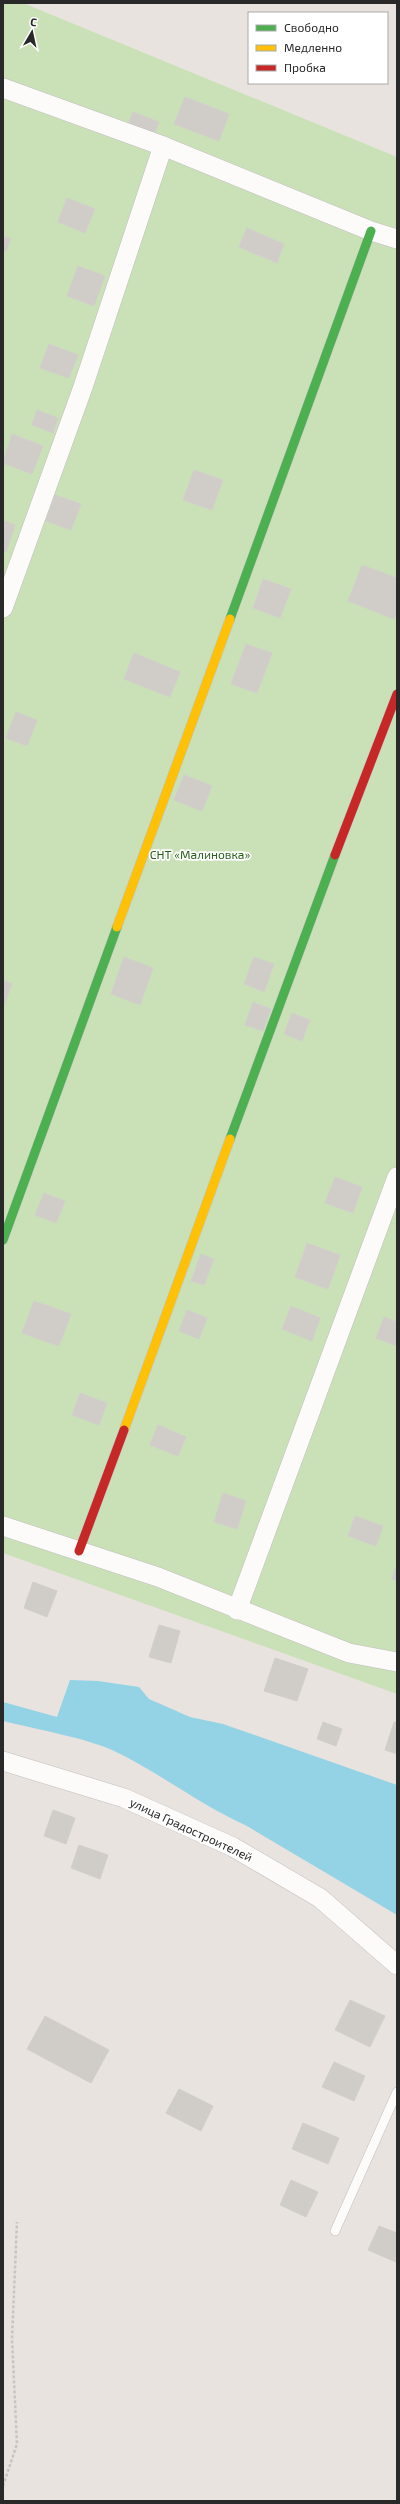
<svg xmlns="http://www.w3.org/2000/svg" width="400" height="2504" viewBox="0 0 400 2504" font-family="'Exo 2',sans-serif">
	<rect width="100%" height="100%" fill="#e8e3de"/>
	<polygon fill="#cae1b8" points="3,3 23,3 397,157 397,1694 3,1553"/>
	<path fill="#94d2e6" d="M 70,1680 L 98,1681 L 139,1687 L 149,1699 L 190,1717 L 223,1724 L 397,1785 L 397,1915 L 247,1826 C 200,1805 159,1772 112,1750 C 82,1737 35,1729 3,1721 L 3,1702 L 57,1717 Z"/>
	<g fill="#d0cdc9" stroke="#d2cfcb">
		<polygon points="185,97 229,114 219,141 174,124"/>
		<polygon points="133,112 159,122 154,135 128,125"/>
		<polygon points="67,198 95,209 85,233 58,222"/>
		<polygon points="247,228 284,244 277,263 239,247"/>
		<polygon points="3,236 11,239 6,251 3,250"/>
		<polygon points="78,266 105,276 94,306 67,296"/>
		<polygon points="49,344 78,355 69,378 40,368"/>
		<polygon points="37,410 58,418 53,433 32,425"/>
		<polygon points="12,434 43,446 32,474 3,463"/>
		<polygon points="194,470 223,480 212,510 183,500"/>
		<polygon points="55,495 81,504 71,530 46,521"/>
		<polygon points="3,520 15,525 6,552 3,551"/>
		<polygon points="362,565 397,578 397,612 394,619 348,601"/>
		<polygon points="263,579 291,589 280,618 253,608"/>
		<polygon points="246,644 272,653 257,693 231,684"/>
		<polygon points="134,653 180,672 170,697 124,679"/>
		<polygon points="16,712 37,720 27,746 6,738"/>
		<polygon points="184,775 212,786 202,811 174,800"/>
		<polygon points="124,957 153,968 140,1005 111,994"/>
		<polygon points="254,957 274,964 264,992 244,984"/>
		<polygon points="3,980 12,984 3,1008"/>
		<polygon points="253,1002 271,1009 263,1031 245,1025"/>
		<polygon points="292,1013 310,1020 302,1041 284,1034"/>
		<polygon points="335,1177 362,1187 353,1213 325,1203"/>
		<polygon points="44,1193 65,1201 56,1223 35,1215"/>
		<polygon points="307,1243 340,1255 328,1289 295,1277"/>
		<polygon points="201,1254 214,1259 204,1285 191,1281"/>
		<polygon points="34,1301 71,1314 59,1346 22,1333"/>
		<polygon points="291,1306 320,1318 312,1341 282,1329"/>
		<polygon points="187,1310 207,1318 199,1339 179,1331"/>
		<polygon points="384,1317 397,1322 397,1346 376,1338"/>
		<polygon points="80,1393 107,1403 99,1425 72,1415"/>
		<polygon points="158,1425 186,1437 178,1456 150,1445"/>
		<polygon points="223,1493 246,1501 237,1529 214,1522"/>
		<polygon points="355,1516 383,1526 376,1546 348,1536"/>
		<polygon points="397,1563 397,1581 392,1579"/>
		<polygon points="33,1582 57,1591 47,1617 24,1608"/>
		<polygon points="159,1625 180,1631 171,1663 149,1657"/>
		<polygon points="275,1658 308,1669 297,1701 264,1691"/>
		<polygon points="323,1722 342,1729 336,1746 317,1739"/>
		<polygon points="394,1722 397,1722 397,1754 385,1750"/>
		<polygon points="53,1810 75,1818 66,1844 44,1836"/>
		<polygon points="79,1845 108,1855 100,1879 71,1868"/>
		<polygon points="350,2000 385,2016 370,2047 335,2030"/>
		<polygon points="45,2016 109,2050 91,2083 27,2049"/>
		<polygon points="334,2062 365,2076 354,2101 322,2087"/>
		<polygon points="179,2089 213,2106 201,2131 166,2113"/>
		<polygon points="303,2123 339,2138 328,2164 292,2149"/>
		<polygon points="291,2180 318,2192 306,2217 280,2205"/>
		<polygon points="379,2226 397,2233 396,2262 368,2250"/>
	</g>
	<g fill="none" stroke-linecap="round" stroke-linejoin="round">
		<g stroke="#c1bfbf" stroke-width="10">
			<polyline id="lane" points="335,2231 397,2092"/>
		</g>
		<g stroke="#c1bfbf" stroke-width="20">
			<g id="street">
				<polyline points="3,88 163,146 371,231 397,239"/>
				<polyline points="3,608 83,387 163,146"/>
				<polyline points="3,1526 158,1577 349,1653 397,1662"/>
				<polyline points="237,1610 397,1177"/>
				<polyline points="3,1761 124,1798 233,1847 320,1898 397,1965"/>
			</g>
		</g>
		<g stroke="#c1bfbf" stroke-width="10">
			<g id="fast">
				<polyline points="230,619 371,231"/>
				<polyline points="230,1139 335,855"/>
				<polyline points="3,1240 117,927"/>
			</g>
		</g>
		<g stroke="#c1bfbf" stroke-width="10">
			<g id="slow">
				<polyline points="117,927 230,619"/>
				<polyline points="124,1430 230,1139"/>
			</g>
		</g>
		<g stroke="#c1bfbf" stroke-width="10">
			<g id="jam">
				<polyline points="335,855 397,694"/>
				<polyline points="79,1551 124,1430"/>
			</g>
		</g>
		<polyline stroke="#c6c5c5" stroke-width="2.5" stroke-dasharray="3 2" stroke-linecap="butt" points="3,2486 17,2444 12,2339 17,2222"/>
		<use href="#lane" stroke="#fcfbfa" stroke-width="9"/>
		<use href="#street" stroke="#fcfbfa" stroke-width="19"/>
		<use href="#fast" stroke="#4caf50" stroke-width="9"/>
		<use href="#slow" stroke="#ffc107" stroke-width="9"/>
		<use href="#jam" stroke="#c62828" stroke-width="9"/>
	</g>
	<g text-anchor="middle" stroke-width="3.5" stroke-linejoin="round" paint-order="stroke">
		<g font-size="12" fill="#2a621c" stroke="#fff">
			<text x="200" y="859">СНТ «Малиновка»</text>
		</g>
		<g font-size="12" fill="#292929" stroke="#fff">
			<text transform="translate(191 1830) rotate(25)" y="4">улица Градостроителей</text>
		</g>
	</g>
	<rect width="400" height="2504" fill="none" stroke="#292929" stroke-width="8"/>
	<rect x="248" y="12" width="140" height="72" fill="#ffffff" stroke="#a9a9a9"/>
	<rect x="256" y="25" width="20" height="6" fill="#4caf50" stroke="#a9a9a9"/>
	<text x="284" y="32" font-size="12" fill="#292929">Свободно</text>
	<rect x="256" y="45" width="20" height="6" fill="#ffc107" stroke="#a9a9a9"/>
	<text x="284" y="52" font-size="12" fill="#292929">Медленно</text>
	<rect x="256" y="65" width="20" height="6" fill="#c62828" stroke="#a9a9a9"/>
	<text x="284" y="72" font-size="12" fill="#292929">Пробка</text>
	<g transform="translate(32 32) rotate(9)" stroke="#ffffff" stroke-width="3" paint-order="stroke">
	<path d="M0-3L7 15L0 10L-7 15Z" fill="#292929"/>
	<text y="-6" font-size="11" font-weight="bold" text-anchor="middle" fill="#292929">С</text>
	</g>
</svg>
